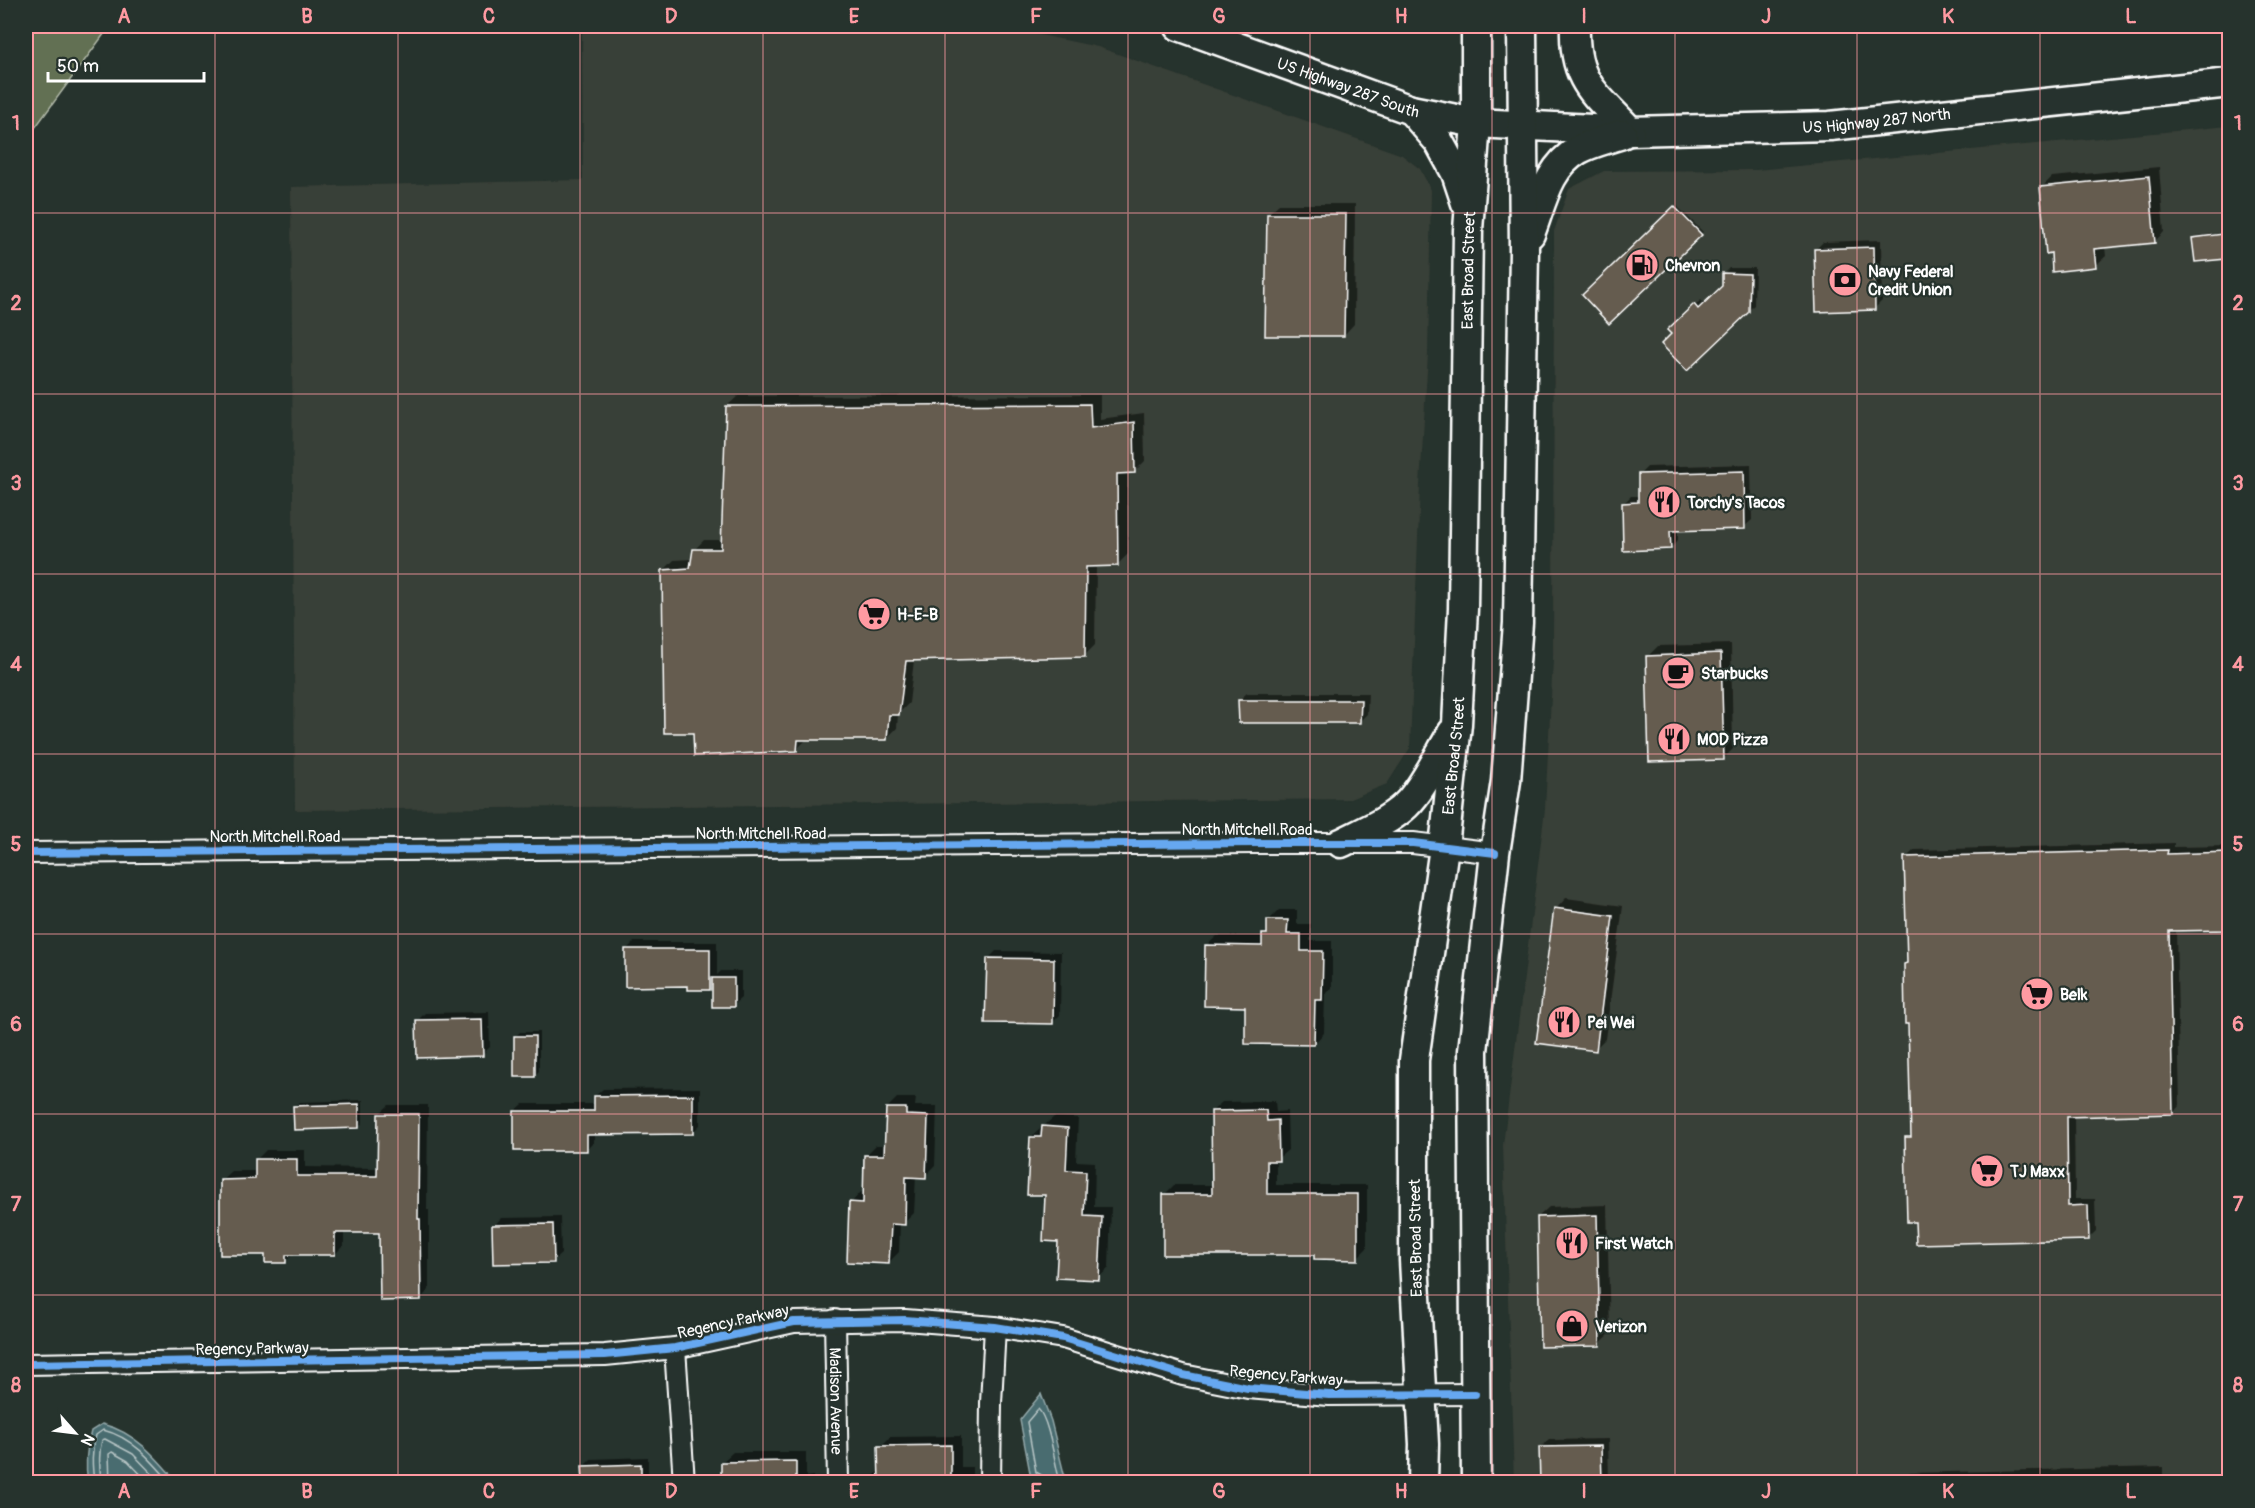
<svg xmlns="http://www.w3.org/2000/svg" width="2255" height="1508" viewBox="0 0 2255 1508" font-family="Pangolin,sans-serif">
	<rect width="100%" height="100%" fill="#26332d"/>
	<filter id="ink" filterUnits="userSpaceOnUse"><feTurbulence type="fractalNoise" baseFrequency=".0167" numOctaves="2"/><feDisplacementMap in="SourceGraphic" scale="12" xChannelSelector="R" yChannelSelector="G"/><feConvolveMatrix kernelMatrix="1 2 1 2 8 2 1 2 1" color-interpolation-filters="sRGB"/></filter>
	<g filter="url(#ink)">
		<g fill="#393f37">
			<polygon points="582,26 987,26 1007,28 1098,47 1402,155 1420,169 1431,190 1428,354 1420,485 1410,748 1387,784 1350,799 295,810 291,187 583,180"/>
			<polygon points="2229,126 2229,1482 1514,1482 1503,1145 1545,809 1553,660 1554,231 1569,189 1604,171 1756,170"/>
		</g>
		<polygon fill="#627052" stroke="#b0b8a8" stroke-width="1.5" points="26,26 110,26 26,140"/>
		<g fill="#496c6f" stroke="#92a7a9" stroke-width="1.5">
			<polygon points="1041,1394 1051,1421 1066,1482 1047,1482 1031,1478 1020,1420"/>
			<path d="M 102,1424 C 135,1432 156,1457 177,1482 L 186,1482 L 88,1482 C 85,1465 86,1449 91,1431 Z"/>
		</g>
		<g fill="#0007">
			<polygon points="2159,167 2164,232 2154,242 2105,247 2106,256 2095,266 2042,187 2052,177"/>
			<polygon points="1279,204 1355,204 1354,324 1344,335 1268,214"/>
			<polygon points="1677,206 1703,232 1609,322 1584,295"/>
			<polygon points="2224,233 2227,256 2225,258 2194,238 2196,236"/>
			<polygon points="1881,240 1882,301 1874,309 1815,250 1823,242"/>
			<polygon points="1729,268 1755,268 1754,305 1687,369 1669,330 1701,300 1705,304 1723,287 1723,274"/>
			<polygon points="1100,395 1100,419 1144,413 1145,461 1135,471 1127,472 1128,554 1117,565 1096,565 1095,645 1084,656 914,660 909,703 898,714 897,728 886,739 807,739 796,750 694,731 663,571 674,560 693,559 694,550 704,540 722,540 727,406 738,396"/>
			<polygon points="1751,464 1752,520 1744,527 1678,529 1678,540 1671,548 1623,504 1631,496 1640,496 1639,475 1647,467"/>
			<polygon points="1731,644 1733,749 1723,759 1648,656 1658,646"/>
			<polygon points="1247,693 1368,693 1367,714 1360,721 1239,700"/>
			<polygon points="2174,843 2174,847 2230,846 2230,928 2176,930 2180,1105 2173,1113 2074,1115 2075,1199 2095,1199 2096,1231 2088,1239 1907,1138 1912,1133 1910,1023 1905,964 1908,961 1906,858 1914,850"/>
			<polygon points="1566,898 1623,906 1605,1039 1595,1049 1556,909"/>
			<polygon points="1279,910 1297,910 1297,924 1311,924 1310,941 1332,941 1332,988 1325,995 1324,1033 1314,1044 1247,1005 1206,946 1217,936 1264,936 1268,930 1269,920"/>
			<polygon points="634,942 717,942 717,975 721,971 741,971 741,998 733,1005 713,985 709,989 689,985 626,950"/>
			<polygon points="996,951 1061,952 1060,1015 1052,1023 988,959"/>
			<polygon points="489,1012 490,1047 482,1055 417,1021 425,1013"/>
			<polygon points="520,1032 539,1032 539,1071 534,1076 515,1037"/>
			<polygon points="700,1088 700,1125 692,1133 594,1134 594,1142 587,1149 515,1111 523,1104 596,1104 595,1096 603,1089"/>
			<polygon points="897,1098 916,1098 915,1106 937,1106 935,1166 925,1176 916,1176 914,1213 904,1223 900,1223 899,1252 889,1262 851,1203 861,1192 864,1193 866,1155 876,1145 886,1145 887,1108"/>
			<polygon points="363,1100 363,1122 359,1127 295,1106 300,1102"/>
			<polygon points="1275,1101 1276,1112 1287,1111 1288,1150 1276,1160 1276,1185 1367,1185 1367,1248 1357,1258 1316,1253 1165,1194 1174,1185 1213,1185 1212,1111 1222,1102"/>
			<polygon points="389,1105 428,1105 427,1210 429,1210 429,1290 420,1299 380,1232 344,1232 344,1245 335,1254 293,1254 286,1261 266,1254 221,1180 231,1171 257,1171 257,1159 266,1150 305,1150 305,1167 379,1168 379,1114"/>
			<polygon points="1054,1117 1078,1118 1076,1161 1095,1162 1094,1207 1111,1207 1109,1268 1098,1278 1060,1240 1046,1194 1031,1137"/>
			<polygon points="1607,1205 1610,1334 1599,1344 1538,1217 1549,1207"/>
			<polygon points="560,1217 561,1254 553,1261 494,1226 501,1218"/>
			<polygon points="961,1436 961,1467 972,1467 972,1482 871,1482 871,1479 880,1470 880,1447 890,1437"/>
			<polygon points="1608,1439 1609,1482 1542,1482 1541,1447 1549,1440"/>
			<polygon points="733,1452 806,1452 806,1477 813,1476 813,1482 717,1482 723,1477 722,1462"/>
			<polygon points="648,1457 648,1482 584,1482 584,1466 591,1459"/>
			<polygon points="2163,1467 2163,1482 1898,1482 1907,1473"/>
		</g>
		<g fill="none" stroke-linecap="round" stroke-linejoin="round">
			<g stroke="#b6c4c5" stroke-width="1.5">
				<path d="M 94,1482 C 92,1466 91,1452 96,1435 L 103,1430 C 132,1437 152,1461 170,1482"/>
				<path d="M 101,1482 C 100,1468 98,1455 102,1440 L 105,1439 L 133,1454 L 160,1482"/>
				<polyline points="110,1482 109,1454 112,1452 128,1461 148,1482"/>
				<path d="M 1044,1482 L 1043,1476 L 1036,1472 L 1027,1422 L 1038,1409 C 1049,1419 1055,1465 1060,1482"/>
			</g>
		</g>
		<g fill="#655c4f" stroke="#fff" stroke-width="1.5">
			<polygon points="2149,176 2155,243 2094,249 2096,267 2052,272 2051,253 2046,254 2040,187"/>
			<polygon points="1674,206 1702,235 1609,324 1582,295"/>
			<polygon points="1267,214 1346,214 1344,336 1265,336"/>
			<polygon points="2223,234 2226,259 2195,262 2192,238"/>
			<polygon points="1874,247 1875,310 1816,312 1814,249"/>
			<polygon points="1722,273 1750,274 1749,312 1687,371 1661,344 1671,334 1667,330 1694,304 1698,309 1722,286"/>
			<polygon points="1090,404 1091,428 1134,422 1135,473 1117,474 1118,566 1086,567 1085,657 906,661 899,715 889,715 887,740 798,740 797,751 694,756 693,733 664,733 662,570 690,568 693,549 721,549 726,406"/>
			<polygon points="1744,471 1745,529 1670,531 1671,549 1623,551 1622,503 1638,502 1638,474"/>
			<polygon points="1721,653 1724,760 1649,762 1646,656"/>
			<polygon points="1238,700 1361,700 1360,723 1239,723"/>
			<polygon points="2168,850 2167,854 2229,852 2229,930 2169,931 2173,1114 2067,1117 2068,1206 2088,1205 2089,1240 1916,1244 1915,1222 1907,1222 1905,1137 1911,1137 1908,1024 1905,1024 1904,964 1907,963 1904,857"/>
			<polygon points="1554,908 1613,916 1596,1051 1536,1043"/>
			<polygon points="1267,920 1288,920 1287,934 1301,934 1301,951 1323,951 1322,1000 1315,1000 1314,1045 1245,1044 1245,1007 1204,1006 1205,945 1262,946 1262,934 1267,934"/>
			<polygon points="625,949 710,949 710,990 688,990 688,986 625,987"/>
			<polygon points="987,958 1054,959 1053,1024 985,1023"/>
			<rect x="712" y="978" width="22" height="29"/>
			<polygon points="482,1019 483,1056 417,1058 416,1020"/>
			<rect x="514" y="1036" width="21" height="41"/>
			<polygon points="693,1095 693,1134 587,1135 587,1151 514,1151 514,1111 594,1111 594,1096"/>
			<polygon points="359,1104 359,1128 294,1130 293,1106"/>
			<polygon points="886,1108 906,1108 906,1115 928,1116 926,1178 906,1177 905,1225 891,1224 889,1264 847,1262 849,1202 863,1203 864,1155 884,1155"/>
			<polygon points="1266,1110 1267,1121 1278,1120 1279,1161 1267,1161 1267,1194 1358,1194 1358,1260 1314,1259 1314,1255 1163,1255 1163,1194 1212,1194 1211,1111"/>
			<polygon points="378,1114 419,1114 418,1219 420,1219 421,1300 380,1301 379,1233 335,1233 335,1255 286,1255 286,1263 265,1263 265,1255 220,1255 220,1180 255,1179 255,1159 297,1159 297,1176 377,1176"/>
			<polygon points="1042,1126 1068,1128 1066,1170 1086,1171 1084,1216 1102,1217 1099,1280 1056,1278 1058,1242 1043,1241 1045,1195 1027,1195 1030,1137 1041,1137"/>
			<polygon points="1597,1215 1600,1346 1540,1347 1537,1217"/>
			<polygon points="553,1224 554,1263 493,1264 492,1225"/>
			<polygon points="951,1445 951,1482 879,1482 878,1446"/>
			<polygon points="1601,1446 1602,1482 1540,1482 1539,1447"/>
			<polygon points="796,1461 796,1482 721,1482 721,1462"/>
			<polygon points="641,1464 641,1482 583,1482 582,1466"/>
		</g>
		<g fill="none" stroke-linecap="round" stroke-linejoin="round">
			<g stroke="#fff" stroke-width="24">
				<g id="street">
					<polyline points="26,853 1254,843 1413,843 1495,853"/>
					<path id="s1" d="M 835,1320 L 838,1482"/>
					<polyline points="675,1348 684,1482"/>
					<polyline points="26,1364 605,1355 675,1348 794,1322 905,1320 995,1327 1063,1338 1183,1375 1248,1388 1329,1395 1475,1394"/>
					<polyline points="990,1482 991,1403 995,1327"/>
				</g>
			</g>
			<g stroke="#fff" stroke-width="33">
				<g id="secondary">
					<path id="s2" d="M 1179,26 L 1411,110 L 1476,123 L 1630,131 L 1830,126 L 2230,83"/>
					<path d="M 1575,26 C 1573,82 1595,93 1630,131"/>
					<polyline points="1411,110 1439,142 1456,173 1466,203"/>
					<path d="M 1530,234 C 1542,204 1547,168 1578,150 C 1590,143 1608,139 1622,134"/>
					<path d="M 1341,843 C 1363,832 1388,822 1406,805 C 1423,789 1439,754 1452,733"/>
					<path id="s3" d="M 1423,1482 L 1424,1444 L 1414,1260 L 1414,1060 L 1444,847 L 1457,724 L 1463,609 L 1468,230 L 1476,123 L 1476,26"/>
					<polyline points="1476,1482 1473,1051 1495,853 1506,781 1518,623 1524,250 1522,26"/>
				</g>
			</g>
			<use href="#street" stroke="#26332d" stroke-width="20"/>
			<use href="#secondary" stroke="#26332d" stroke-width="28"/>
			<g stroke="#26332d" stroke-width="11">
				<g id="cycleway">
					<polyline points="26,853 1254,843 1413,843 1495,853"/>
					<polyline points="26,1364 605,1355 675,1348 794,1322 905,1320 995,1327 1063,1338 1183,1375 1248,1388 1329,1395 1475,1394"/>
				</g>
			</g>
			<use href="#cycleway" stroke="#66a8f1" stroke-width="8"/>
		</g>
	</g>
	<path fill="none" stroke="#ff9aa2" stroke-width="1.5" stroke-opacity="0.55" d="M 215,26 L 215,1482M 398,26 L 398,1482M 580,26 L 580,1482M 763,26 L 763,1482M 945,26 L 945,1482M 1128,26 L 1128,1482M 1310,26 L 1310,1482M 1492,26 L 1492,1482M 1675,26 L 1675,1482M 1857,26 L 1857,1482M 2040,26 L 2040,1482M 26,213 L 2230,213M 26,394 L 2230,394M 26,574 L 2230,574M 26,754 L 2230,754M 26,934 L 2230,934M 26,1114 L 2230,1114M 26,1295 L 2230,1295"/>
	<defs>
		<g id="fuel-disc" transform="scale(1.725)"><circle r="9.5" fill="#ff9aa2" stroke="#26332d"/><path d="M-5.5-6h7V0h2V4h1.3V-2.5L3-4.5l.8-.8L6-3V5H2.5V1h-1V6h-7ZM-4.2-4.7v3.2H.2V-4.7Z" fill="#111"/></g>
		<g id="bank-disc" transform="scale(1.725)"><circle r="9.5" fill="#ff9aa2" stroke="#26332d"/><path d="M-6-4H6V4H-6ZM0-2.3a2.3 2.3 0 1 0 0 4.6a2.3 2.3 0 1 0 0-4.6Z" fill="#111"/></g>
		<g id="restaurant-disc" transform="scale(1.725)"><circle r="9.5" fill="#ff9aa2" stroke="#26332d"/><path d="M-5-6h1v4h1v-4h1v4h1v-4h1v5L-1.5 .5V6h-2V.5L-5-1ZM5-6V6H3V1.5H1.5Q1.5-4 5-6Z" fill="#111"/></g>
		<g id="supermarket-disc" transform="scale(1.725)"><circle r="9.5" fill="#ff9aa2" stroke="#26332d"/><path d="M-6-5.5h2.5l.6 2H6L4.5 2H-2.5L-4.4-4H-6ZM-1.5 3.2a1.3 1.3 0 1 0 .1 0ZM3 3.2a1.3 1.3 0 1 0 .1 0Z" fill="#111"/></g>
		<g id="cafe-disc" transform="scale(1.725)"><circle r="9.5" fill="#ff9aa2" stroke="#26332d"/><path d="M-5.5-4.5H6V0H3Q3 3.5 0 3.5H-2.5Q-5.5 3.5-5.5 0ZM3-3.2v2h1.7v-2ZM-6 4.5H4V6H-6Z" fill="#111"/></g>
		<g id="shop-disc" transform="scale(1.725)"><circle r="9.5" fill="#ff9aa2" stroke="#26332d"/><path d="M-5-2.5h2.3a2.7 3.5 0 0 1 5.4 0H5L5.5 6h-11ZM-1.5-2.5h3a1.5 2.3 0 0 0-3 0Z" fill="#111"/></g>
	</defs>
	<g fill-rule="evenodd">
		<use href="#fuel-disc" x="1642" y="265"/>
		<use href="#bank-disc" x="1845" y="280"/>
		<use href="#restaurant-disc" x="1664" y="502"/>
		<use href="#supermarket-disc" x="874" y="614"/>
		<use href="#cafe-disc" x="1678" y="673"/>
		<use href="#restaurant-disc" x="1674" y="739"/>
		<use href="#supermarket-disc" x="2037" y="994"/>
		<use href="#restaurant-disc" x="1564" y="1022"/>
		<use href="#supermarket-disc" x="1987" y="1171"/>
		<use href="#restaurant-disc" x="1572" y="1243"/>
		<use href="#shop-disc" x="1572" y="1326"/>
	</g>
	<g text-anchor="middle" stroke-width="4.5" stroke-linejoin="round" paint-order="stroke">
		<g font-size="16" fill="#fff" stroke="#26332d">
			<text dy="6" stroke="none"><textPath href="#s2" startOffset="180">US Highway 287 South</textPath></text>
			<text dy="6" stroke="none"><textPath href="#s2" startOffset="714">US Highway 287 North</textPath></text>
			<text dy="6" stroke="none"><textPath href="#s3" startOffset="1215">East Broad Street</textPath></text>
			<text dy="6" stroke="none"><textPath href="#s3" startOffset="729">East Broad Street</textPath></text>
			<text x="1247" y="835">North Mitchell Road</text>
			<text x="761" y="839">North Mitchell Road</text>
			<text x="275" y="842">North Mitchell Road</text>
			<text transform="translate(1415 1238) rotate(-91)" y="6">East Broad Street</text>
			<text transform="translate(733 1321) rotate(-12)" y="6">Regency Parkway</text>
			<text transform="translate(252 1348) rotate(-1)" y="6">Regency Parkway</text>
			<text transform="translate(1286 1375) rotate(5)" y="6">Regency Parkway</text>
			<text dy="6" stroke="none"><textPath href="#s1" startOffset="81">Madison Avenue</textPath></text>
		</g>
		<g font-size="16" font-weight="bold" fill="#fff" stroke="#26332d" text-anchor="start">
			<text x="1665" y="271">Chevron</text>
			<text x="1868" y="277">Navy Federal<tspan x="1868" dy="18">Credit Union</tspan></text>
			<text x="1687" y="508">Torchy's Tacos</text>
			<text x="897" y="620">H-E-B</text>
			<text x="1701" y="679">Starbucks</text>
			<text x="1697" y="745">MOD Pizza</text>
			<text x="2060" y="1000">Belk</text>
			<text x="1587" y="1028">Pei Wei</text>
			<text x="2010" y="1177">TJ Maxx</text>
			<text x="1595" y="1249">First Watch</text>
			<text x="1595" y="1332">Verizon</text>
		</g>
	</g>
	<rect width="2255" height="1508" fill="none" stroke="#26332d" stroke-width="66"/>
	<g transform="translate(75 1433) rotate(118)" stroke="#26332d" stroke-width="4.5" paint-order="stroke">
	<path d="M0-4.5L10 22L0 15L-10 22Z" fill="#ffffff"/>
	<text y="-9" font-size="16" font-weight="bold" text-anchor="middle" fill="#ffffff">N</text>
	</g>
	<path d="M48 72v9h156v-9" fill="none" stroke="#ffffff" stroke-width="3"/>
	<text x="57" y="72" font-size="18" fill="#ffffff" stroke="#26332d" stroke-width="4.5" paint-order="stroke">50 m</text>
	<rect x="33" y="33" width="2189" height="1442" fill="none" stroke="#ff9aa2" stroke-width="2"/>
	<g font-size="20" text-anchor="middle" font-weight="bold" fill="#ff9aa2">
		<text x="124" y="23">A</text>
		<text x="307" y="23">B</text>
		<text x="489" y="23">C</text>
		<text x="671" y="23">D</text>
		<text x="854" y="23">E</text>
		<text x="1036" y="23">F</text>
		<text x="1219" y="23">G</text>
		<text x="1401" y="23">H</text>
		<text x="1584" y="23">I</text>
		<text x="1766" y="23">J</text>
		<text x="1948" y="23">K</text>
		<text x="2131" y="23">L</text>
		<text x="16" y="130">1</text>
		<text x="2238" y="130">1</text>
		<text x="16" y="310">2</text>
		<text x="2238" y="310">2</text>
		<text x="16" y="490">3</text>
		<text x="2238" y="490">3</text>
		<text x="16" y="671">4</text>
		<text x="2238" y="671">4</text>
		<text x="16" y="851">5</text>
		<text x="2238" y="851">5</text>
		<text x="16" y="1031">6</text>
		<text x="2238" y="1031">6</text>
		<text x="16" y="1211">7</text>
		<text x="2238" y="1211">7</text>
		<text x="16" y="1392">8</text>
		<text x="2238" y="1392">8</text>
		<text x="124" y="1498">A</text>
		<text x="307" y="1498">B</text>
		<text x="489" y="1498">C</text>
		<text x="671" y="1498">D</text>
		<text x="854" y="1498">E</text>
		<text x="1036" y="1498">F</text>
		<text x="1219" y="1498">G</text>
		<text x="1401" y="1498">H</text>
		<text x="1584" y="1498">I</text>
		<text x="1766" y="1498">J</text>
		<text x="1948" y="1498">K</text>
		<text x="2131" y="1498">L</text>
	</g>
</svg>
